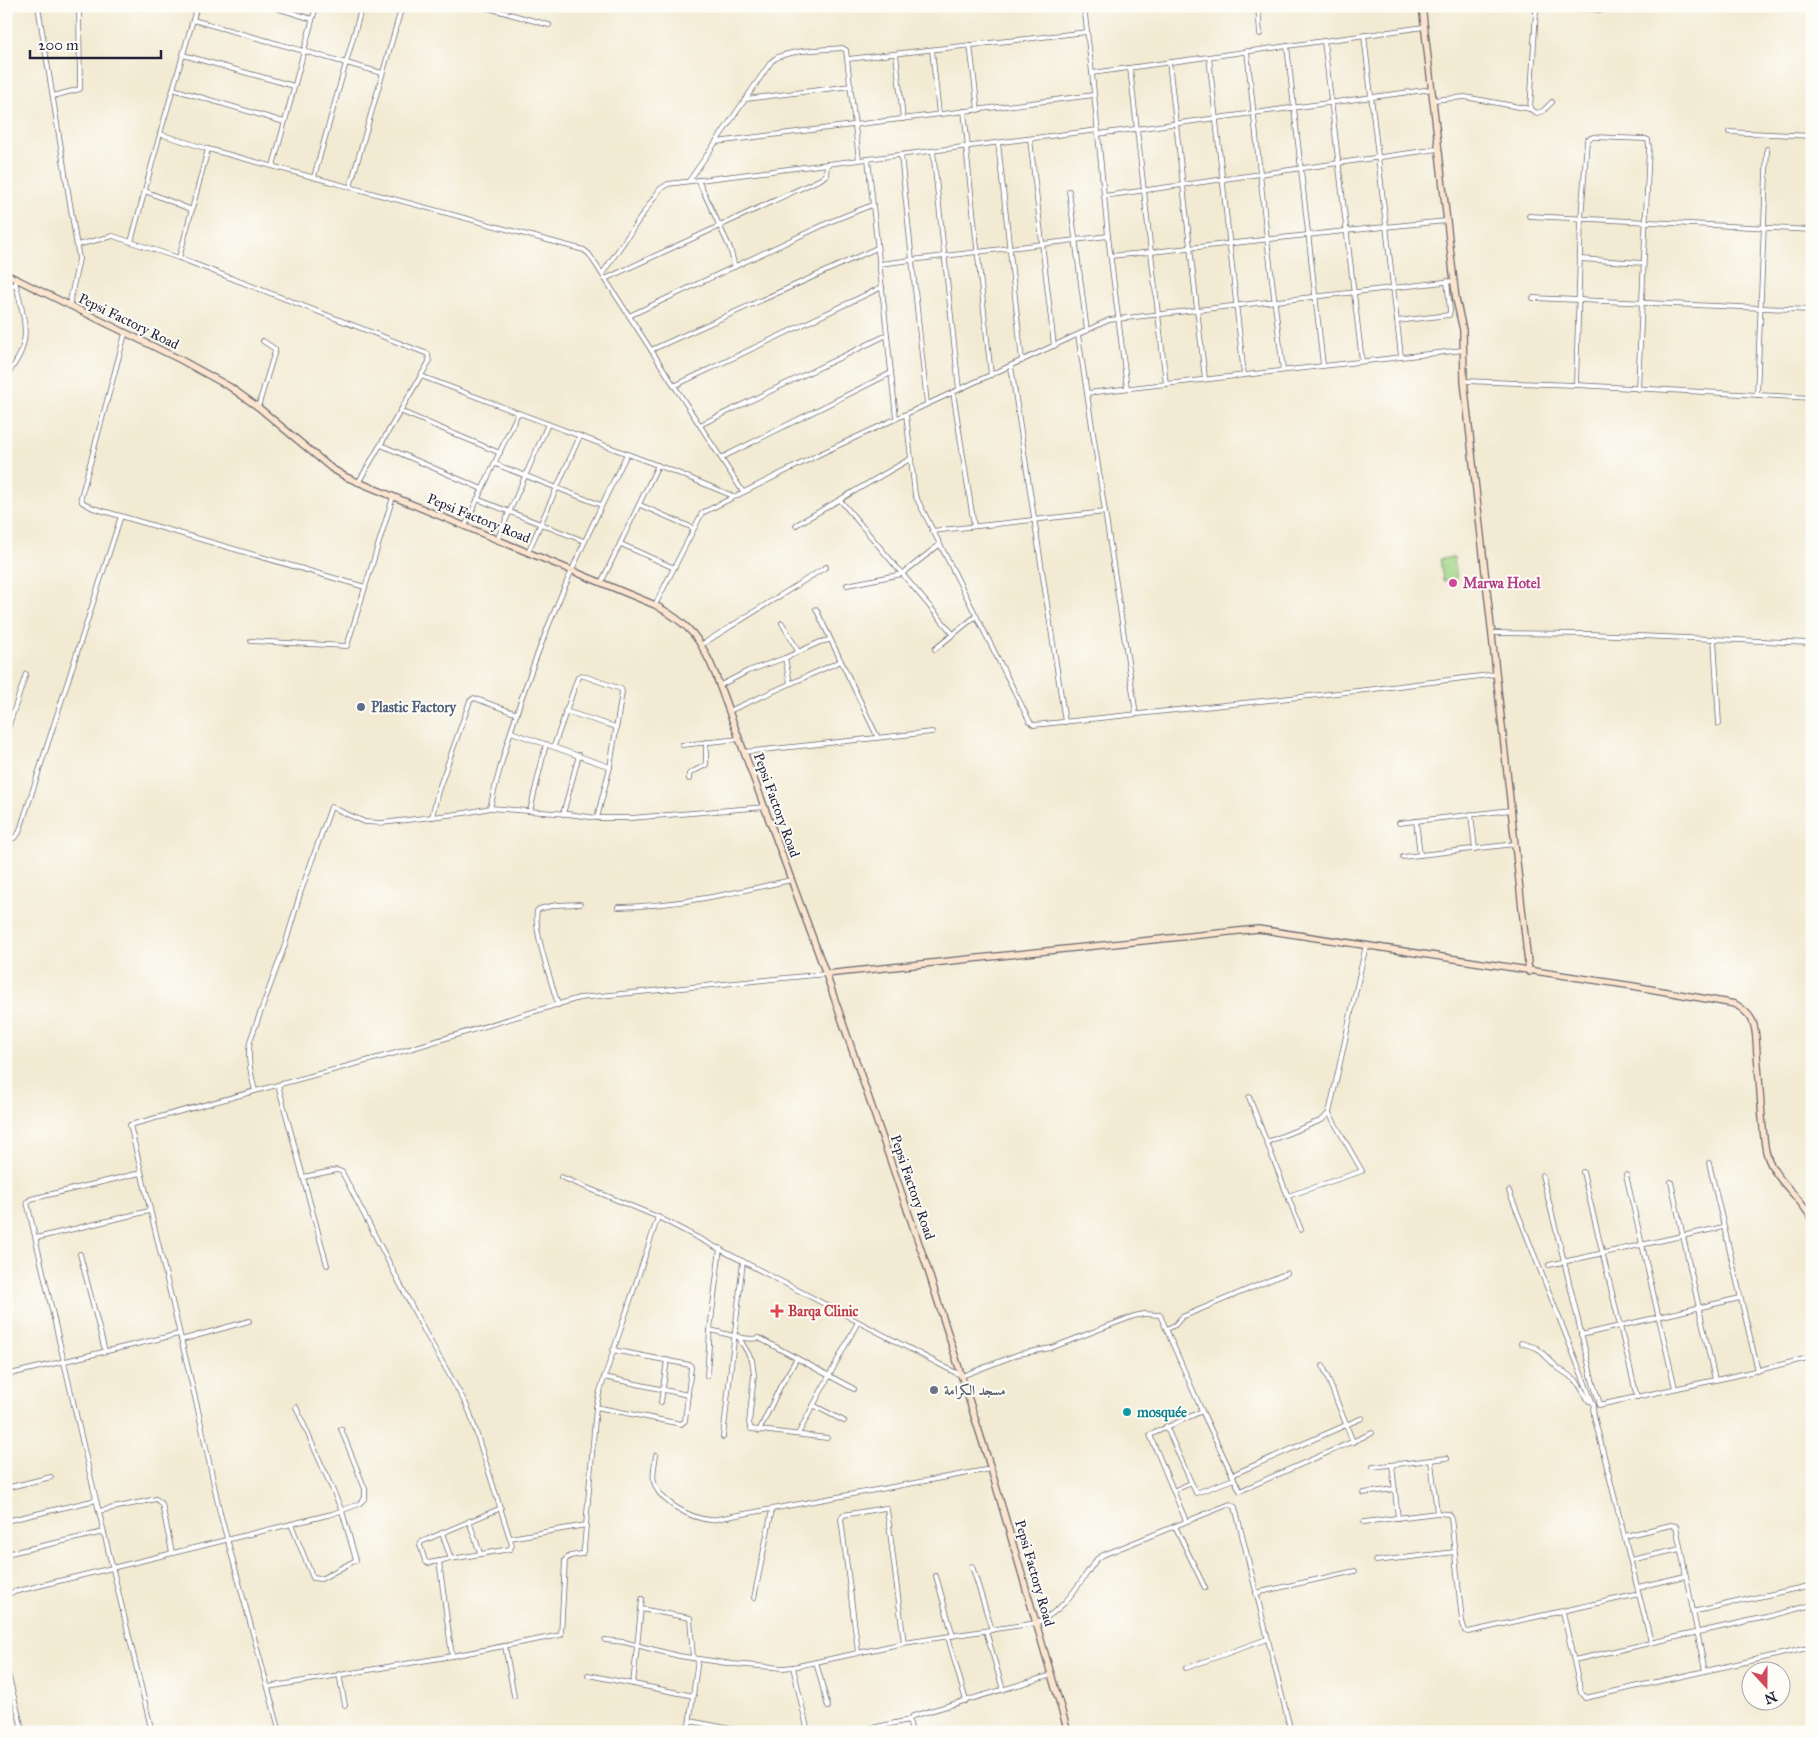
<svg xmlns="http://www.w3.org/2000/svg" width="1818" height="1738" viewBox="0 0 1818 1738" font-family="'IM FELL Great Primer',Amiri,serif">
	<rect width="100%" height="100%" fill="#fdfcf7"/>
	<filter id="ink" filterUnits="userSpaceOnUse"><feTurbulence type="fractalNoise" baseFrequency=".02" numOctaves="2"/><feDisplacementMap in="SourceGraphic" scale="10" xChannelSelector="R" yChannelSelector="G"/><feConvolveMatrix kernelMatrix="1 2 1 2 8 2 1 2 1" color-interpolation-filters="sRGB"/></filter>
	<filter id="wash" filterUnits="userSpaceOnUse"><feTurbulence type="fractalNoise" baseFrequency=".0096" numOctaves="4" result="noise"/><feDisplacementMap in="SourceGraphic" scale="20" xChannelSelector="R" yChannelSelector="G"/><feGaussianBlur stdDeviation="1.12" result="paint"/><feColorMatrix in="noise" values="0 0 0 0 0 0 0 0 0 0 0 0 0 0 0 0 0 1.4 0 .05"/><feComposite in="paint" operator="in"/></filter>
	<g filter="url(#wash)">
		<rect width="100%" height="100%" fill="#f2ead2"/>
		<polygon fill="#9fd485" stroke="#607b60" points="1454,557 1457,579 1443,581 1440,559"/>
	</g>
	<g filter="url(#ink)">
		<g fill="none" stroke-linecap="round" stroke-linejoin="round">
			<g stroke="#6b6870" stroke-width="5.5">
				<g id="street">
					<polyline points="38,6 79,259 69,306"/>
					<polyline points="270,6 312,19"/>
					<polyline points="481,6 549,25"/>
					<polyline points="1084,6 1092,73 1108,236 1127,388"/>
					<polyline points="1258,6 1260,34"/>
					<polyline points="193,20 382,73"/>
					<polyline points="1364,35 1401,356"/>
					<polyline points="1324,41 1362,361"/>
					<polyline points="970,45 978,110"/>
					<polyline points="1287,46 1323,365"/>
					<polyline points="932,50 939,114"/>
					<polyline points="1247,51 1267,239 1283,370"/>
					<polyline points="896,54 903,119"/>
					<polyline points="183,55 294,86"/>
					<polyline points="1209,57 1244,375"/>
					<polyline points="848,59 1087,32"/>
					<polyline points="1169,62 1205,379"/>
					<polyline points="1130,68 1166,384"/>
					<polyline points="1092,73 1424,27"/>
					<polyline points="173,89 284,122"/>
					<polyline points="53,96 80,89 79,6"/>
					<polyline points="746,99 851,86"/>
					<polyline points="1433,100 1465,97 1530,109 1537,113 1543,111 1552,102"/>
					<polyline points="1530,109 1536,11 1540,7 1544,6 1601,10"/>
					<polyline points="964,111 968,147"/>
					<polyline points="1729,132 1812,136"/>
					<polyline points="160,134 208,149 584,250 589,254 743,492"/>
					<polyline points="1098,134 1432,89"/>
					<polyline points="1030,139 1054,346"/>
					<polyline points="716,142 1094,95"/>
					<polyline points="998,143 1022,361"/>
					<polyline points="966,147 991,375"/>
					<polyline points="933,151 959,389"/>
					<polyline points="901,155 927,404"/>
					<polyline points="868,159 896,418"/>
					<polyline points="273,166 316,6"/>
					<polyline points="314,177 362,6"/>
					<polyline points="698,180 730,248 735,267"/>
					<path d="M 689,181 L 771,62 C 782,49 825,50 842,48 L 846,50 L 859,160"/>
					<polyline points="350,187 402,6"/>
					<polyline points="145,191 192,210"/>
					<polyline points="1069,191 1087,331"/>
					<polyline points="1104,196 1438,149"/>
					<polyline points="1529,216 1812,230"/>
					<polyline points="131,242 160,134 197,6"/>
					<polyline points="77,245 113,236 179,258 428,354 429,362 358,483"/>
					<path d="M 1111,256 C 1223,245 1334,231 1447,221"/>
					<polyline points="179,258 208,149"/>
					<polyline points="1580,259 1643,263"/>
					<polyline points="879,264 1108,236"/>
					<polyline points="602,274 660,189 668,184 1098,130"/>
					<polyline points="605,279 821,179 826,175 827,164"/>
					<polyline points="6,285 16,285"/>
					<polyline points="1533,298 1812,310"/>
					<polyline points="629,316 832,221 872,205"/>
					<polyline points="1397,321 1449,315 1450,311 1447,281"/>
					<polyline points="125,334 81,497 82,502 93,508 365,587"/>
					<polyline points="1078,335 1136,714"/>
					<polyline points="651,350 877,248"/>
					<polyline points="1011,366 1065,722"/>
					<polyline points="421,376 678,473 733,496"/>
					<path d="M 6,377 C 12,368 19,359 22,349 C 30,327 19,302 15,280"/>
					<polyline points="1464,381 1576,385 1812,398"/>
					<polyline points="1576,385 1581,219 1587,140 1593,137 1646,139 1648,140 1649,147 1638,389"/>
					<polyline points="674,386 882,287"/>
					<polyline points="953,392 974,526"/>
					<polyline points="1087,393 1463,350"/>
					<polyline points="1757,395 1767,149"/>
					<polyline points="258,407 275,351 275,349 263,341"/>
					<polyline points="400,411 500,453"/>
					<polyline points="906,414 915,495 1030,722 1034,725 1366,690 1497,674"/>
					<polyline points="700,425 887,335"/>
					<polyline points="381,445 482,489"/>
					<polyline points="721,458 891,373"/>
					<polyline points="495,464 601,505"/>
					<polyline points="477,499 584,541"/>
					<polyline points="840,500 953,634"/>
					<polyline points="640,505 693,528"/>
					<polyline points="796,525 910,459"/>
					<polyline points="465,526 518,413"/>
					<polyline points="932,531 1105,512"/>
					<polyline points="497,540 548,424"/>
					<polyline points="621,544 674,568"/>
					<polyline points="528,552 580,436"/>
					<polyline points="601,583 658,465"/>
					<polyline points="847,585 902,574 939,545"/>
					<polyline points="655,605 702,513 822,453 1109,320 1453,281"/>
					<polyline points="816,609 877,736"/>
					<polyline points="782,623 798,651"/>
					<polyline points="1493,633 1590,634 1812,643"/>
					<polyline points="1714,638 1719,724"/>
					<polyline points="251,641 347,646 393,497"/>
					<polyline points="701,645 826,567"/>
					<polyline points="935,649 976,616"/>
					<polyline points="785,658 790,683"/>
					<polyline points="719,686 748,671 785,658 820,642 829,640"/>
					<polyline points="565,711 616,727"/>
					<polyline points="729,711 841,661"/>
					<polyline points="511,732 610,767"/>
					<polyline points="6,734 26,674"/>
					<polyline points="682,745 739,739"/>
					<polyline points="554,746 578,677 581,675 621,689 622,692 610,767 597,818"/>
					<polyline points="744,752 932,732"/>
					<polyline points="689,779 689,774 692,772 706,765 706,742"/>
					<path d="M 490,808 C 518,686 571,565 627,454"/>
					<polyline points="530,811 546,744"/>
					<polyline points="563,814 579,755"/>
					<polyline points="1471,814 1475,849"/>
					<polyline points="432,817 438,791 470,701 474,698 517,714"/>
					<polyline points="1416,821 1420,855"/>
					<polyline points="1399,823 1511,810"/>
					<polyline points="6,836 14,838 19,833 121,516"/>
					<polyline points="1403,857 1515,844"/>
					<path d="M 618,907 C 677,906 734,893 791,880"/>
					<path d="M 558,1005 C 552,983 533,930 537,911 L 539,909 L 556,905 L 580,904"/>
					<polyline points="278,1085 327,1265"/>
					<path d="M 255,1091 C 251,1074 247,1059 250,1041 L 285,945 L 301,891 L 331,807 L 365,822 L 382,823 L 465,813 L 490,808 L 568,814 L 597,818 L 631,818 L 765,807"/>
					<polyline points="1249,1097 1301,1230"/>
					<polyline points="1267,1142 1322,1120 1329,1113 1366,945"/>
					<polyline points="1709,1163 1758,1371"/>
					<polyline points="1583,1172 1637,1397"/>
					<polyline points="140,1173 31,1199 27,1202 88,1466 152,1732"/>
					<polyline points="1542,1175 1564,1261 1593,1383 1600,1404"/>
					<polyline points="1626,1175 1675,1388"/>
					<polyline points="303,1177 337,1170 342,1172 425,1332 466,1404 470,1413 512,1545 510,1549 428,1563 425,1561 420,1545 421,1542 501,1508"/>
					<polyline points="561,1177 658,1217 962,1376 1019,1354 1051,1348 1134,1316 1144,1314 1160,1315 1202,1411 1240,1491 1372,1433"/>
					<polyline points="1671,1182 1715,1380"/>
					<polyline points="1509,1191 1594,1406 1593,1409 1595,1420 1651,1642"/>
					<polyline points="1288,1196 1362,1171 1329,1113"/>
					<polyline points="36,1238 149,1211"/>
					<polyline points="80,1254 105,1351"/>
					<polyline points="1549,1265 1723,1227"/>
					<polyline points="1167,1329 1175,1325 1182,1317 1287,1273"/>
					<path d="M 710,1330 C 725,1333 744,1341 759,1338 L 854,1389"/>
					<polyline points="1581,1335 1740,1298"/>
					<polyline points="738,1336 752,1360 754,1375 749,1423 751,1429 827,1438"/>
					<polyline points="181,1340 249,1321"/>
					<polyline points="1521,1343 1537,1348 1558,1368 1576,1380 1589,1401 1592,1401"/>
					<polyline points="1323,1366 1353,1442"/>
					<polyline points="6,1375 179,1334"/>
					<polyline points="707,1376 710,1330 720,1248"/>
					<polyline points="604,1377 688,1395"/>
					<polyline points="661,1402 667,1360"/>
					<polyline points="813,1405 844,1421"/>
					<polyline points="1599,1405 1734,1376 1812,1357"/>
					<polyline points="596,1407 681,1424 685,1421 691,1367 690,1365 613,1350"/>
					<polyline points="1166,1426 1196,1493 1234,1479"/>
					<polyline points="759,1431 780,1387 797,1358"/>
					<polyline points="798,1434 858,1322"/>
					<polyline points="723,1437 743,1261"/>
					<path d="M 656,1455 C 655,1463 652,1474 654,1482 C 659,1502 692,1519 711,1520 L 991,1469"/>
					<polyline points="1431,1461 1437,1513"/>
					<polyline points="1392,1465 1398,1518"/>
					<polyline points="1373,1467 1447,1458"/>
					<polyline points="1232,1475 1362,1418"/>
					<polyline points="6,1488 51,1477"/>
					<polyline points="1173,1491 1191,1483"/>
					<polyline points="1363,1493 1395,1489"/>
					<polyline points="99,1511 156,1499 162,1504 172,1553"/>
					<polyline points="6,1521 96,1500"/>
					<polyline points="469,1521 480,1553"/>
					<polyline points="1186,1521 1150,1435 1202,1411"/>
					<polyline points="1364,1522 1437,1513 1449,1514 1451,1517 1462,1621 1465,1631 1468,1632 1639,1594"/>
					<polyline points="291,1524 313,1578 321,1579 356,1560 342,1511 296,1407"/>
					<polyline points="1175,1526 1205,1588"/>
					<polyline points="442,1533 451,1559"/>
					<polyline points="1625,1536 1671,1525 1676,1526 1705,1671"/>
					<polyline points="510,1538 586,1525"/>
					<polyline points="6,1554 104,1532"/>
					<polyline points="1631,1560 1680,1549"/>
					<polyline points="439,1561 452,1656"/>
					<polyline points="1376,1561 1455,1552"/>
					<polyline points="972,1566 992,1630"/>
					<polyline points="936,1576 953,1636"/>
					<polyline points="1638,1587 1685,1576"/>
					<polyline points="1256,1593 1355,1571"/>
					<polyline points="6,1594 332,1514 359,1504 365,1498 365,1489 341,1429"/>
					<polyline points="754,1598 772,1510"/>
					<polyline points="641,1609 690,1618 693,1658"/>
					<polyline points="1563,1612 1581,1693 1585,1698 1812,1647"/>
					<polyline points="1692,1612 1812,1585"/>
					<polyline points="986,1631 1003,1690"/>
					<polyline points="948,1637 966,1701"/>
					<polyline points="605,1640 624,1642 679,1656 733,1664 783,1668 793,1667"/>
					<polyline points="505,1646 514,1696"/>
					<polyline points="858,1652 841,1519 843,1515 885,1508 887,1509 904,1643"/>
					<polyline points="1574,1660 1766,1617 1812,1605"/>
					<polyline points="816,1662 828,1707"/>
					<polyline points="6,1666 23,1732"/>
					<polyline points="1186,1668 1267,1639"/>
					<polyline points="339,1674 345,1705"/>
					<polyline points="588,1675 694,1696"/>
					<polyline points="633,1684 642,1599"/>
					<polyline points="268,1687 452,1656 561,1635 565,1560 570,1556 582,1554 584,1549 596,1407 600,1391 658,1217"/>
					<polyline points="690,1721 747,1732"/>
					<polyline points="280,1732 220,1513 198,1410 130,1125 403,1051 579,998 826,974"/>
					<polyline points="688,1732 698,1659"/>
					<path d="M 808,1732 L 793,1667 L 904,1643 L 1036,1623 C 1067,1609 1078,1584 1097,1559 L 1103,1555 L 1230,1504 L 1235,1507 L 1291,1732"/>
					<polyline points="853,1732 909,1720"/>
					<polyline points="912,1732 909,1720 913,1716 1052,1675"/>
				</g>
			</g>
			<g stroke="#6b6870" stroke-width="8">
				<g id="secondary">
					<polyline points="1422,6 1456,299 1463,330 1464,381 1529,972"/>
					<path d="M 6,274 L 181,360 L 230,387 L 258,407 L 331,468 L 346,477 L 655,605 C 690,624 701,639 716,676 L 826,974 L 926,1264 L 991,1469 L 1068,1732"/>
					<path d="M 826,974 L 1258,929 L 1633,986 L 1735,1004 C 1742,1008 1748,1013 1752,1020 C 1757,1030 1756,1043 1757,1054 C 1760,1085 1761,1116 1765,1146 C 1769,1178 1800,1194 1812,1220"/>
				</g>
			</g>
			<use href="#street" stroke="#fff" stroke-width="4"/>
			<use href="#secondary" stroke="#fbe5cf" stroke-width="5.5"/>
		</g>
	</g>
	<circle fill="#d1479c" stroke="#fdfcf7" stroke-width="2" cx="1453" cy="583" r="5"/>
	<circle fill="#5c6f8a" stroke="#fdfcf7" stroke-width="2" cx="361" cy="707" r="5"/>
	<path fill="#e0444e" stroke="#fdfcf7" stroke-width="2" d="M774.5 1303.5h5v5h5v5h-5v5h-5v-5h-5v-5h5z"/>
	<circle fill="#6b7280" stroke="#fdfcf7" stroke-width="2" cx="934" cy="1390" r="5"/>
	<circle fill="#0f9aa8" stroke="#fdfcf7" stroke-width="2" cx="1127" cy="1412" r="5"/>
	<g text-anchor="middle" stroke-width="4" stroke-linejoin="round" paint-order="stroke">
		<g font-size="14" fill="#22223b" stroke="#fdfcf7">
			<text transform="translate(129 321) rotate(26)" y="5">Pepsi Factory Road</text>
			<text transform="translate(479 518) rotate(22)" y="5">Pepsi Factory Road</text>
			<text transform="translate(777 805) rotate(70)" y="5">Pepsi Factory Road</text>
			<text transform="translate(913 1187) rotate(71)" y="5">Pepsi Factory Road</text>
			<text transform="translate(1035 1573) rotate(74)" y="5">Pepsi Factory Road</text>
		</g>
		<g font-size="14" font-weight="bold" fill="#b23c85" stroke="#fdfcf7" text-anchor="start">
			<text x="1463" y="588">Marwa Hotel</text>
		</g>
		<g font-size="14" font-weight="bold" fill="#4e5e75" stroke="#fdfcf7" text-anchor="start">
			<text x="371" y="712">Plastic Factory</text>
		</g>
		<g font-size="14" font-weight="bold" fill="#be3a42" stroke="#fdfcf7" text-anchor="start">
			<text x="788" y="1316">Barqa Clinic</text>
		</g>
		<g font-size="14" font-weight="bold" fill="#5b616d" stroke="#fdfcf7" text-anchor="start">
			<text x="944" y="1395">مسجد الكرامة</text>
		</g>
		<g font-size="14" font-weight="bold" fill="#0d838f" stroke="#fdfcf7" text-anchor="start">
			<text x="1137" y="1417">mosquée</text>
		</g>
	</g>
	<rect width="1818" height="1738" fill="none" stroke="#fdfcf7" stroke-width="25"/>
	<g transform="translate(1766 1686) rotate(159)"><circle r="24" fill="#fdfcf7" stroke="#a5a5ac"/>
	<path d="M0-4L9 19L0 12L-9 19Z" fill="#d1495b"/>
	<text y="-8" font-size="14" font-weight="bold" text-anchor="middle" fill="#22223b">N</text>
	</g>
	<path d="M30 50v8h131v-8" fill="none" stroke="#22223b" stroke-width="2.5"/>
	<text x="38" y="50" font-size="15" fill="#22223b" stroke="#fdfcf7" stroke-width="4" paint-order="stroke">200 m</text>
</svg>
